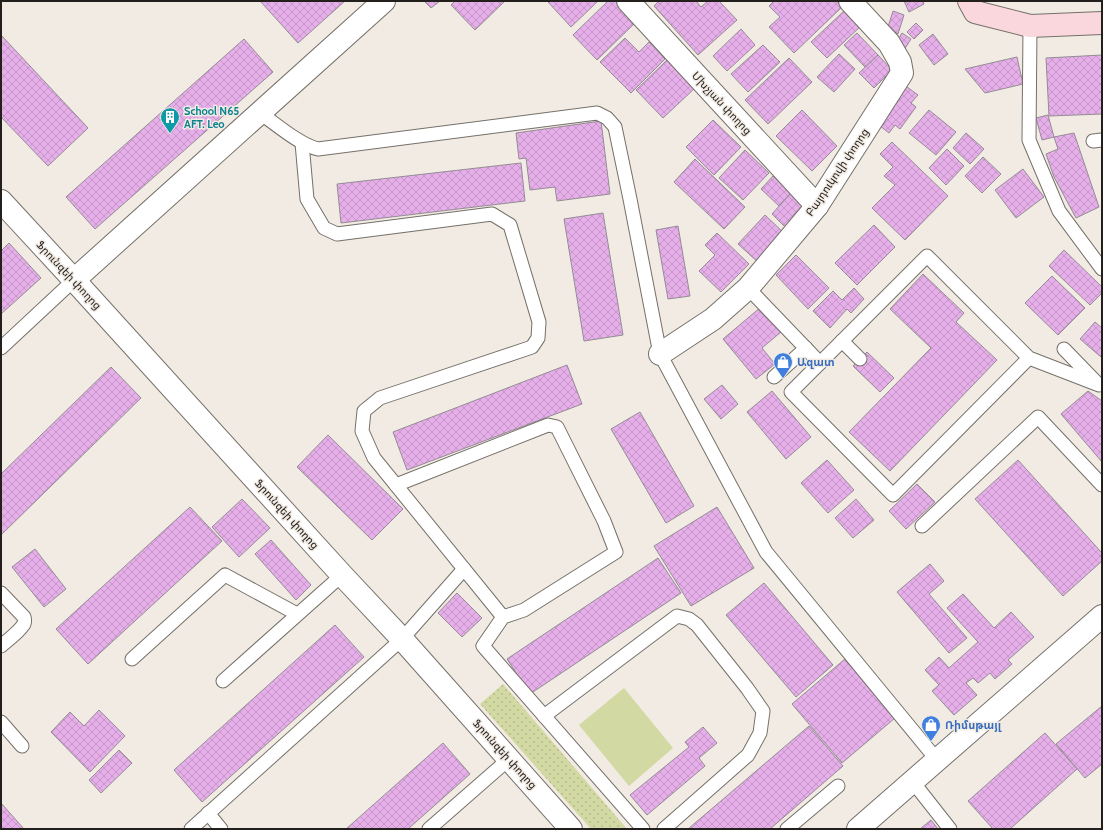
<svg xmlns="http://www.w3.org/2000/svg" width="1103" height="830" viewBox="0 0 1103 830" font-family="Cabin,'Noto Sans Armenian',sans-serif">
	<defs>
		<pattern id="grass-dots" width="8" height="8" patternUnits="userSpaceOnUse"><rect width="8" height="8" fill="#d2d9a2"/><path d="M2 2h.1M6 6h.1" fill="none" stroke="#b4ba8b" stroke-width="1.8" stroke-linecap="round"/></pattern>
		<pattern id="building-cross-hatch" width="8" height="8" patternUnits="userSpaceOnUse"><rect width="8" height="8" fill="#e6afea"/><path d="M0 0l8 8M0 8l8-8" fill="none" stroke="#c596c8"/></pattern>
	</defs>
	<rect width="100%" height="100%" fill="#f2ebe4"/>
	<polygon fill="url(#grass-dots)" points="503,684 627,829 591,829 480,704"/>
	<polygon fill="#d2d9a2" points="624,688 673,748 629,786 579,725"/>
	<g fill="url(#building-cross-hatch)" stroke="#938c93">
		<polygon points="262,1 345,1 298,43 261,2"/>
		<polygon points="424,1 440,1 431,8"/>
		<polygon points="455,1 505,1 475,30 451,5"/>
		<polygon points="549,1 598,1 571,27 548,2"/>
		<polygon points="608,1 617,1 637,21 597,60 573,35"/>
		<polygon points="659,1 696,1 701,7 708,1 719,1 737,20 698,55 654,6"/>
		<polygon points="774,1 837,1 842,7 794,53 769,27 780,17 769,6"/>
		<polygon points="904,1 923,1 924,4 909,12"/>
		<polygon points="845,10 861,26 827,58 811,42"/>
		<polygon points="893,11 904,15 898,34 887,30"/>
		<polygon points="916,23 923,30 914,39 907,32"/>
		<polygon points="741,29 755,45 727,71 713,56"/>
		<polygon points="857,33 878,55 865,67 844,45"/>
		<polygon points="902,33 911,39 904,50 895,45"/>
		<polygon points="933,34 948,54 934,65 919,45"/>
		<polygon points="1,35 88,128 48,166 1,117"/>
		<polygon points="625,38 639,52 649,42 665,59 631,93 600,62"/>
		<polygon points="244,39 273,72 95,229 66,197"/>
		<polygon points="763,45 780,62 748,92 731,74"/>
		<polygon points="839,54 855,69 834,92 817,77"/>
		<polygon points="878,55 892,70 874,88 859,73"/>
		<polygon points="1102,55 1102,114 1049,116 1046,58"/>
		<polygon points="1017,57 1023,84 985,93 965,69"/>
		<polygon points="789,58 812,82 768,124 745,100"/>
		<polygon points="667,60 695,88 663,118 636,90"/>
		<polygon points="903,84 918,95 911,103 916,107 900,129 895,125 889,133 875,122"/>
		<polygon points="802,110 837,146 812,171 776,136"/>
		<polygon points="929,110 956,132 936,155 909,133"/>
		<polygon points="1048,115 1054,137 1042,140 1036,118"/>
		<polygon points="713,120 741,147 714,175 686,147"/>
		<polygon points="601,121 610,194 557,201 555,187 530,190 526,158 519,159 516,133"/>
		<polygon points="966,133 984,149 970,164 953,148"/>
		<polygon points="1074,133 1099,207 1076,218 1054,177 1046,154 1058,149 1054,137"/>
		<polygon points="892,142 948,196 905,240 872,208 895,185 884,176 893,167 880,154"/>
		<polygon points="947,149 964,166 946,185 929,168"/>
		<polygon points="745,150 769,173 743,200 719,178"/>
		<polygon points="983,157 1001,174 982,193 965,176"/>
		<polygon points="695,159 745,207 724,229 674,182"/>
		<polygon points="521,163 525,201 341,223 337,184"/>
		<polygon points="1023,169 1044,197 1016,218 995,190"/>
		<polygon points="773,176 791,193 779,206 761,189"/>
		<polygon points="791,193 809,211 789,231 772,214"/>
		<polygon points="603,213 623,335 584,341 564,219"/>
		<polygon points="765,215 786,235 760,264 738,244"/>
		<polygon points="874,225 895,247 857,285 835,263"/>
		<polygon points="678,226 690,296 668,299 656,230"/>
		<polygon points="717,233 749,264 721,292 699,271 715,255 705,245"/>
		<polygon points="9,243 41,278 1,314 1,251"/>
		<polygon points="1064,250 1102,287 1102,293 1090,305 1049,266"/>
		<polygon points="796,255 829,288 808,309 776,275"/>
		<polygon points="923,274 964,313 956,322 997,360 890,471 849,432 931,348 890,309"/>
		<polygon points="1052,276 1085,308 1058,335 1025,303"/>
		<polygon points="854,288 864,299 851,313 847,309 830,328 813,311 833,291 842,300"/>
		<polygon points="761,307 781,332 762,348 775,364 756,379 723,339"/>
		<polygon points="1095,322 1102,328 1102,355 1101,357 1080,339"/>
		<polygon points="867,352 894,378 880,392 853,366"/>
		<polygon points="567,365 582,404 407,470 393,432"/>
		<polygon points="111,367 141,398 1,535 1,474"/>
		<polygon points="722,385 738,404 721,419 704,399"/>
		<polygon points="772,391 811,437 786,459 747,412"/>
		<polygon points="1088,391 1102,401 1102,462 1061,414"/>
		<polygon points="640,412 694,506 666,523 611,429"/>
		<polygon points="328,435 403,509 372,540 297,467"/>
		<polygon points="827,460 854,490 828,513 801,483"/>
		<polygon points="1018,460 1102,553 1102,561 1063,596 975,499"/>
		<polygon points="917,484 935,502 906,529 889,511"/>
		<polygon points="242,499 270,528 239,557 212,527"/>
		<polygon points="856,499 874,520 853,538 835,518"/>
		<polygon points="190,507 222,541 88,664 56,629"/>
		<polygon points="717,507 754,568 691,606 654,546"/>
		<polygon points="271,540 311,585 296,600 255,554"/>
		<polygon points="35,549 66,589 44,607 12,567"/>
		<polygon points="658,558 681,593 530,694 507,659"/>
		<polygon points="930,564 944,581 929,594 967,638 949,653 897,592"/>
		<polygon points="764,583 833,665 796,697 726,615"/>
		<polygon points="457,593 482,618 462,637 438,613"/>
		<polygon points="963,594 994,628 1011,612 1034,637 1008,660 1012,664 995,679 990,673 978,683 973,678 966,683 977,695 954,715 932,691 939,685 925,670 939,657 949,668 978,642 947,608"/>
		<polygon points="335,625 364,657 202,802 174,770"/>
		<polygon points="845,659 895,718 842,763 792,704"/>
		<polygon points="1102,706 1102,764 1085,778 1056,744"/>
		<polygon points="99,710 125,736 90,772 51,732 70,712 84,726"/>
		<polygon points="809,726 843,766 770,829 688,829"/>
		<polygon points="703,727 717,743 699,758 705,766 647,815 630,795 689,747 685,742"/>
		<polygon points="1045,733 1077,769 1010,829 993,829 968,801"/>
		<polygon points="443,743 470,774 408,829 346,829"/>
		<polygon points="119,750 132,763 101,793 89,780"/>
		<polygon points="1,803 24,829 1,829"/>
		<polygon points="931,820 938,829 920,829"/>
	</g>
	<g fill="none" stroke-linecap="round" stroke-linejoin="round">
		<g stroke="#757069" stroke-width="15">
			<g id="lane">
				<polyline points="1030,26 1029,140 1059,211 1102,269"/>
				<path d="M 260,113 C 276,124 300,145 318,149 L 597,113 L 607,118 L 615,127 L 630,199 L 660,354 L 766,552 L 937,760"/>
				<polyline points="1093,141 1102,140"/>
				<polyline points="302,143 307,199 324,228 337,234 492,214 510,225 539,322 538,338 532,347 380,398 364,411 362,431 374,458 503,617"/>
				<polyline points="748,288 820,363"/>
				<polyline points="842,341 860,359"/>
				<polyline points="1,348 74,280"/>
				<polyline points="1064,349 1096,382"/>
				<polyline points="1029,358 893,495 791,392 927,256 1029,358 1099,385"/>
				<polyline points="774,377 806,348"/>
				<polyline points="396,485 548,425 557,427 604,521 616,552 524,610 503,617 483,646 643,829"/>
				<polyline points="922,526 1038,417 1102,485"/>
				<path d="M 1,593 L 24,617 C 25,620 25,621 24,624 C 19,632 8,640 1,646"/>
				<polyline points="132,659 225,575 297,614"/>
				<polyline points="223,681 342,575"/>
				<polyline points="544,716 677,616 689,619 697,625 747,688 763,711 760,733 748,755 664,829"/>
				<polyline points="1,722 22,746"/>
				<polyline points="913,782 950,829"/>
				<polyline points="208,813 221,829"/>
				<polyline points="191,829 402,639 464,569"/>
				<polyline points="429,829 509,759"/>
				<polyline points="787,829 838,786"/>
			</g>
		</g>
		<g stroke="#757069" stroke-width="24">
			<g id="street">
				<polyline points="628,1 817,206"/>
				<polyline points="1,201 74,280 342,575 402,639 571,829"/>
				<polyline points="74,280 384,1"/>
				<polyline points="660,354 713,319 748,288 817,206 902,73 900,62 889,43 850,1"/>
				<polyline points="858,829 1102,616"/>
			</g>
		</g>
		<g stroke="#757069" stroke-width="24">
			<polyline id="secondary" points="969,1 975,12 1030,26 1102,23"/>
		</g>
		<use href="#lane" stroke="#fff" stroke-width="13"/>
		<use href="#street" stroke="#fff" stroke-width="22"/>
		<use href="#secondary" stroke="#fad7dc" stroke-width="22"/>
	</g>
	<defs>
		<g id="building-pin" transform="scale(1)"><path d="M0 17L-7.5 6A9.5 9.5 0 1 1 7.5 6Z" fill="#0f9aa8" stroke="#f2ebe4"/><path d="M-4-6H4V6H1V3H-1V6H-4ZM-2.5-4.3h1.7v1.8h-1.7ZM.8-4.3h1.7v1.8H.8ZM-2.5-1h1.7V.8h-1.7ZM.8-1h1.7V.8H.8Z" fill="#fff"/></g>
		<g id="shop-pin" transform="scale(1)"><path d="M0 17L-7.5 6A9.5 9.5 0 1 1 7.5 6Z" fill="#3f7fe0" stroke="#f2ebe4"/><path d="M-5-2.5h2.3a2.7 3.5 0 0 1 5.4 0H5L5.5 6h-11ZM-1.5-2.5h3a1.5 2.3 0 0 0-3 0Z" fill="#fff"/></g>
	</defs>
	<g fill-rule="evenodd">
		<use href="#building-pin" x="170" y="117"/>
		<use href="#shop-pin" x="783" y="362"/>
		<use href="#shop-pin" x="931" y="725"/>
	</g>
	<g text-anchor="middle" stroke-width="3" stroke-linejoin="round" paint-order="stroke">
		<g font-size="11" fill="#221f1d" stroke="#f2ebe4">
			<text transform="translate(722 103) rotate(47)" y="4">Մխչյան փողոց</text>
			<text transform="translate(837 172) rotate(-56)" y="4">Բայդուկովի փողոց</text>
			<text transform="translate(69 275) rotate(47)" y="4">Ֆրունզեի փողոց</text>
			<text transform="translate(287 514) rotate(48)" y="4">Ֆրունզեի փողոց</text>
			<text transform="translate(505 754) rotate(48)" y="4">Ֆրունզեի փողոց</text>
		</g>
		<g font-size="11" font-weight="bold" fill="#0d838f" stroke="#f2ebe4" text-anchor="start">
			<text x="184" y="115">School N65<tspan x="184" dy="13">AFT. Leo</tspan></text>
		</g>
		<g font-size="11" font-weight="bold" fill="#366cbe" stroke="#f2ebe4" text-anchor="start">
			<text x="797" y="366">Ազատ</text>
			<text x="945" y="729">Ռիմսթայլ</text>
		</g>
	</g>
	<rect width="1103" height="830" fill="none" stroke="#221f1d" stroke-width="4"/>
</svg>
